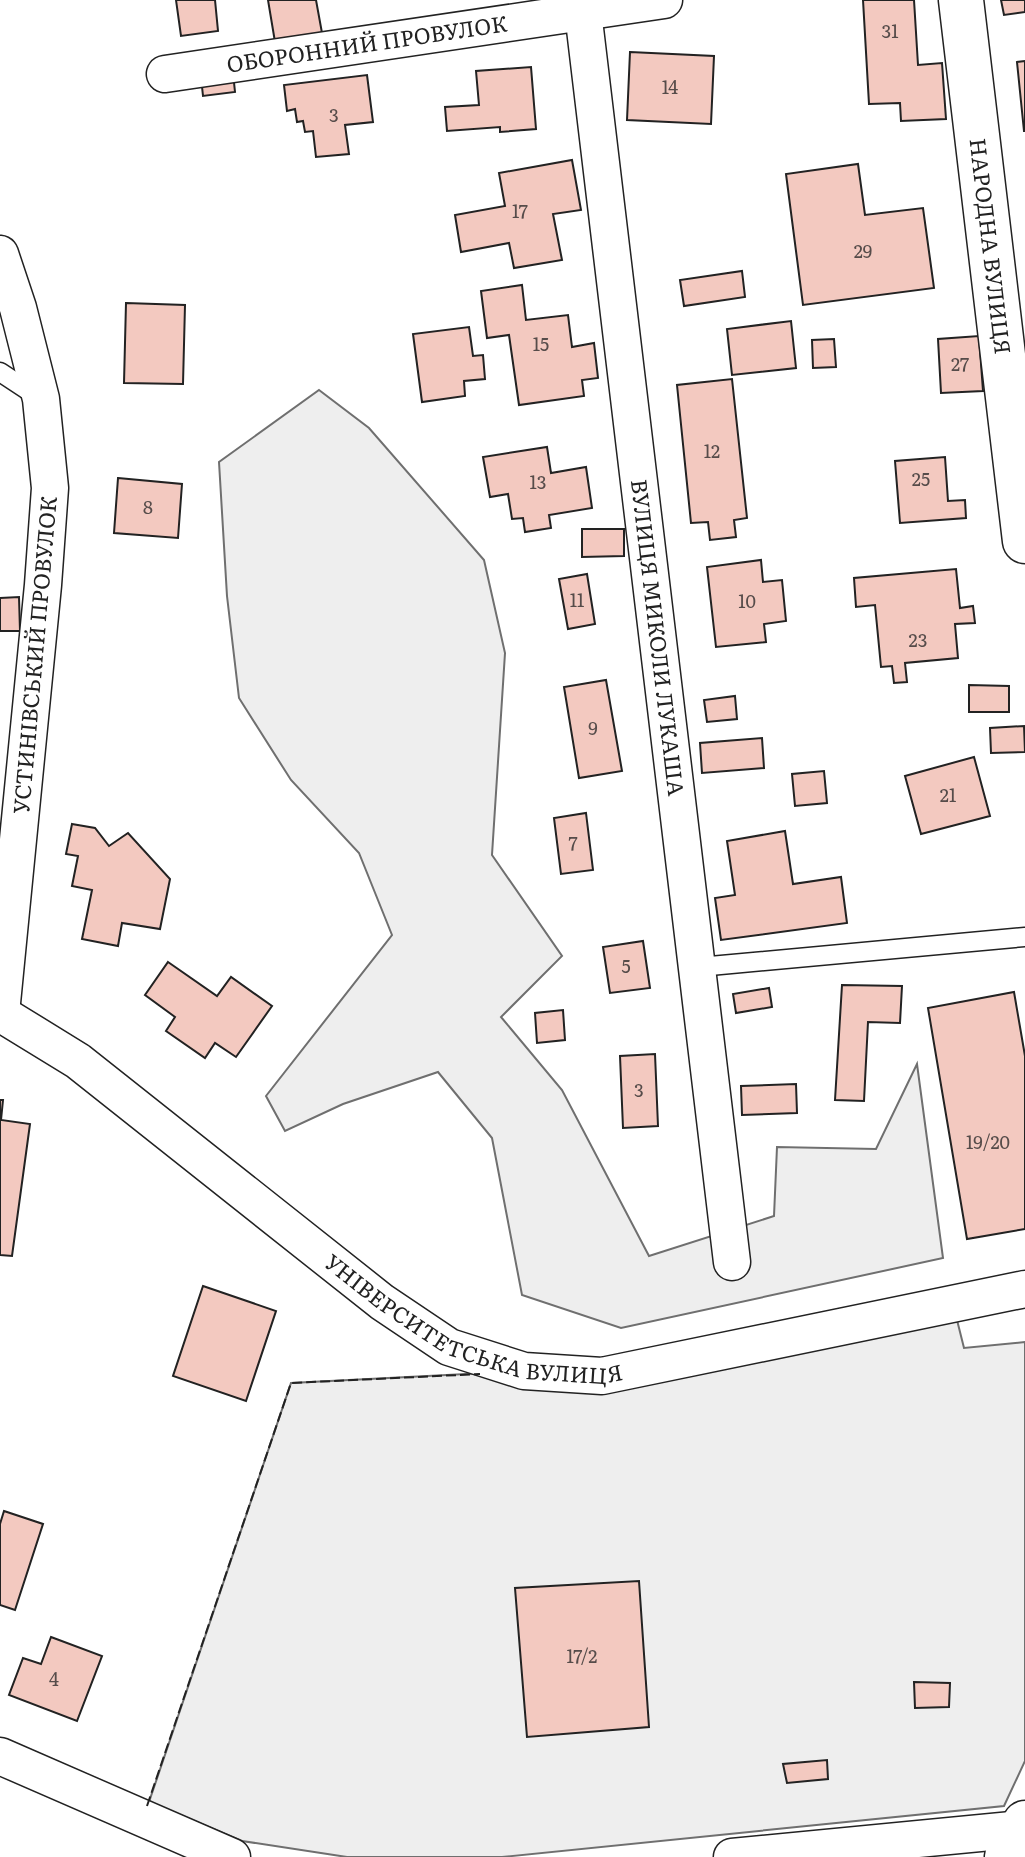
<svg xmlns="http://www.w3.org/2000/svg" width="1025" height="1857" viewBox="0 0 1025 1857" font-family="Literata,serif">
	<rect width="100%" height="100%" fill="#fff"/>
	<g fill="#eee" stroke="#6f6f6f" stroke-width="2">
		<polygon points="319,390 369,428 484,560 505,653 492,855 562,956 501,1017 562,1090 649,1256 774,1216 777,1147 876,1149 917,1064 943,1258 621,1328 522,1295 492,1138 438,1072 343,1104 285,1131 266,1096 392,935 359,853 291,780 239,698 227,596 219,462"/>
		<polygon points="953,1304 964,1348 1025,1342 1025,1761 1004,1806 502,1857 347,1857 242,1841 149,1802 291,1383 524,1371"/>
	</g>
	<g fill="#f3c9c0" stroke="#222" stroke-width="2">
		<polygon points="176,0 215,0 218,31 181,36"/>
		<polygon points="268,0 316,0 322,33 275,42"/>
		<polygon points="863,0 914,0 918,65 942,63 946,119 901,121 900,103 869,104"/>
		<polygon points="1001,0 1025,0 1025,12 1004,15"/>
		<polygon points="630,52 714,56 711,124 627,120"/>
		<polygon points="1025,61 1025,131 1024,131 1017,62"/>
		<polygon points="531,67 536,129 500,132 500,127 447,131 445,107 479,105 476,71"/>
		<polygon points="233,73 235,92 203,96 201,77"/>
		<polygon points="367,75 373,122 345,125 349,154 316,157 313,131 305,132 303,121 297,122 295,109 287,111 284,85"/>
		<polygon points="572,160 581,210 553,214 562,260 514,268 509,243 461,252 455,215 505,206 499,173"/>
		<polygon points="858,164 865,215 923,208 934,288 803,305 786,174"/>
		<polygon points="742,271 745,297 684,306 680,280"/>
		<polygon points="522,285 526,320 568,315 572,347 594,343 598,378 582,380 584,396 519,405 509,335 487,338 481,291"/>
		<polygon points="126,303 185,305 183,384 124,383"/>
		<polygon points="791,321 796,368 732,375 727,329"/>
		<polygon points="469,327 473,356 483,355 485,379 464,381 465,396 422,402 413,334"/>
		<polygon points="979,336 983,391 941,393 938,339"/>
		<polygon points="834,339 836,367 813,368 812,340"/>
		<polygon points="732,379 747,518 734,520 736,537 710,540 708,522 691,523 677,385"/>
		<polygon points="547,447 551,473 586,467 592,508 549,515 551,528 525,532 523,518 512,519 508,494 490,497 483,457"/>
		<polygon points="945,457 948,501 965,500 966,518 900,523 895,461"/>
		<polygon points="118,478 182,484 178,538 114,533"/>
		<polygon points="582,529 624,529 624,556 582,557"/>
		<polygon points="761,560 763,582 782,580 786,621 764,624 766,642 716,647 707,567"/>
		<polygon points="956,569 960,608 973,606 975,623 955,624 958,658 905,663 907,682 894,683 892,666 881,667 875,605 856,607 854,578"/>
		<polygon points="587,574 595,624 568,629 559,579"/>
		<polygon points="19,597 20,631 0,631 0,598"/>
		<polygon points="606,680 622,771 579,778 564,687"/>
		<polygon points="969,685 1009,686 1009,712 969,712"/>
		<polygon points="735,696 737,719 707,722 704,700"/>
		<polygon points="1024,726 1025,752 991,753 990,728"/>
		<polygon points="762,738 764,768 702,773 700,743"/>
		<polygon points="974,757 990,816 921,834 905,776"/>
		<polygon points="824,771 827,803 795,806 792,774"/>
		<polygon points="586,813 593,870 561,874 554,818"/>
		<polygon points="72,824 95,828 109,846 128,833 170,879 160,929 122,923 118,946 82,939 92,890 72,886 78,856 66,854"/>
		<polygon points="785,831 793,884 841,877 847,923 721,940 715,898 735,895 727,841"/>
		<polygon points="643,941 650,988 610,993 603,947"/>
		<polygon points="168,962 217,996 231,977 272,1006 236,1057 215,1043 205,1058 166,1031 175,1017 145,995"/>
		<polygon points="842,985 902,986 900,1023 868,1022 864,1101 835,1100"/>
		<polygon points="769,988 772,1007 736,1013 733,994"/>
		<polygon points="1014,992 1025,1056 1025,1229 967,1239 928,1008"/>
		<polygon points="563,1010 565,1040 537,1043 535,1013"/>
		<polygon points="655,1054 658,1126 623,1128 620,1056"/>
		<polygon points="796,1084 797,1113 742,1115 741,1086"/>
		<polygon points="0,1100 3,1100 1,1120 30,1124 12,1256 0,1255"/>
		<polygon points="203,1286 276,1311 246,1401 173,1376"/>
		<polygon points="4,1511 43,1524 15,1610 0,1605 0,1524"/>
		<polygon points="639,1581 649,1727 527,1737 515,1588"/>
		<polygon points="51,1637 102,1656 77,1721 9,1695 23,1658 41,1664"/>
		<polygon points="914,1682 950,1683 949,1707 915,1708"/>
		<polygon points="827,1760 828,1779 787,1783 783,1764"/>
	</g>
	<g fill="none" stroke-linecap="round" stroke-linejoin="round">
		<g stroke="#222" stroke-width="21">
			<g id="service">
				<polyline points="0,372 38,397"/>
				<polyline points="699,967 1025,937"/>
			</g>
		</g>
		<g stroke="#222" stroke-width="39">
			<g id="minor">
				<path id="s1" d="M 583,12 L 732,1262"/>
				<path id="s2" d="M 165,74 L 664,0"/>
				<polyline points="0,254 18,308 41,399 50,488 43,585 1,1013"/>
				<path id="s3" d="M 0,1013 L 78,1061 L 382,1302 L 449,1347 L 524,1371 L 602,1376 L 1025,1289"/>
				<polyline points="0,1756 232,1857"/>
				<polyline points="732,1857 1022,1829"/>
			</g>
		</g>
		<g stroke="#222" stroke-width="47">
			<g id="tertiary">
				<path id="s4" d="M 961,0 L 1025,541"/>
				<polyline points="1007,1857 1025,1823"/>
			</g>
		</g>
		<use href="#service" stroke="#fff" stroke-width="18"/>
		<use href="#minor" stroke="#fff" stroke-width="36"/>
		<use href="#tertiary" stroke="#fff" stroke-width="44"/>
		<polyline stroke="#222" stroke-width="2" stroke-dasharray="10 4" stroke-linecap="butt" points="147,1806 291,1383 480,1374"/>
	</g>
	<g text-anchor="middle" stroke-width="6" stroke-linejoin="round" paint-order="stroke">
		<g font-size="18" fill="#564c4a">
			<text x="890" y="38">31</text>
			<text x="670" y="94">14</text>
			<text x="334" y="122">3</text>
			<text x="520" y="218">17</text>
			<text x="863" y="258">29</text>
			<text x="541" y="351">15</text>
			<text x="960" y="371">27</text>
			<text x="712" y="458">12</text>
			<text x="921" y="486">25</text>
			<text x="538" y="489">13</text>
			<text x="148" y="514">8</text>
			<text x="577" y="607">11</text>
			<text x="747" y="608">10</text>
			<text x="918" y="647">23</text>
			<text x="593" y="735">9</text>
			<text x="948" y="802">21</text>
			<text x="573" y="850">7</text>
			<text x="626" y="973">5</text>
			<text x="639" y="1097">3</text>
			<text x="988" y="1149">19/20</text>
			<text x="582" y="1663">17/2</text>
			<text x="54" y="1686">4</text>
		</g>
		<g font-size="22" fill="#222" stroke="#fff">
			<text dy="8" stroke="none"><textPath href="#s2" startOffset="204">ОБОРОННИЙ ПРОВУЛОК</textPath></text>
			<text dy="8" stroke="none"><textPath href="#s4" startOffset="248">НАРОДНА ВУЛИЦЯ</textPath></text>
			<text dy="8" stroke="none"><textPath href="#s1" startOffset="630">ВУЛИЦЯ МИКОЛИ ЛУКАША</textPath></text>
			<text transform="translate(35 655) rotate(-85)" y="8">УСТИНІВСЬКИЙ ПРОВУЛОК</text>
			<text dy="8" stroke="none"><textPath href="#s3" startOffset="574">УНІВЕРСИТЕТСЬКА ВУЛИЦЯ</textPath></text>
		</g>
	</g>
</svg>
